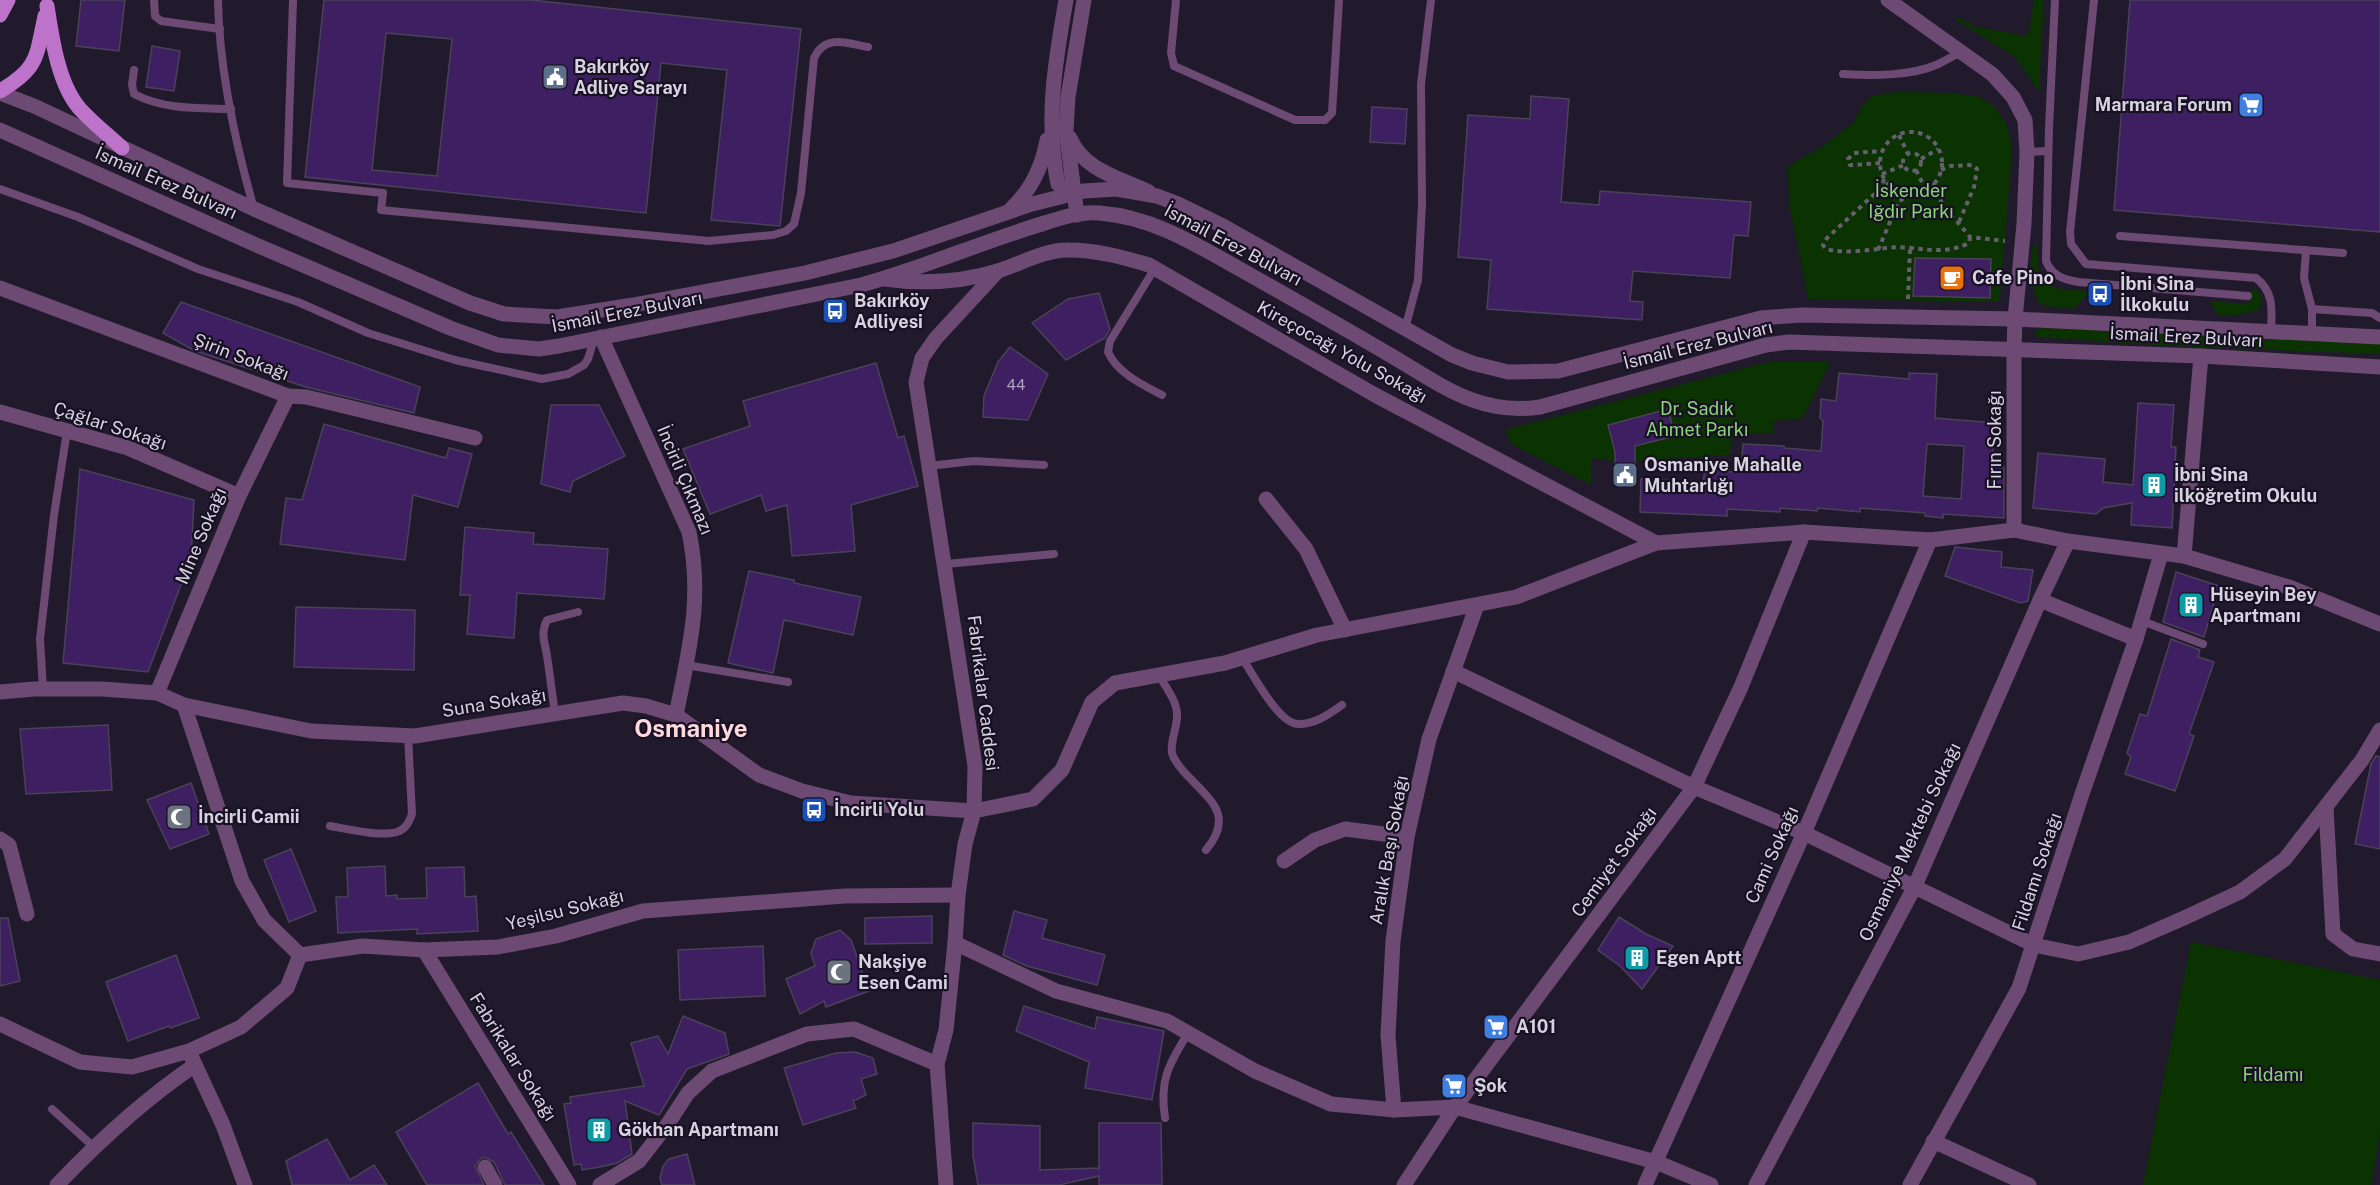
<svg xmlns="http://www.w3.org/2000/svg" width="2380" height="1185" viewBox="0 0 2380 1185" font-family="'Public Sans',sans-serif">
	<rect width="100%" height="100%" fill="#211a2d"/>
	<g fill="#0b3201">
		<polygon points="2034,0 2044,0 2039,92 2015,57 1956,20 1958,17 1975,27 2028,36"/>
		<polygon points="1898,92 1953,93 1980,97 1995,107 2006,124 2011,141 2011,167 2000,297 1997,302 1808,299 1789,203 1788,166 1823,146 1854,122 1861,107 1872,96"/>
		<path d="M 2033,245 L 2037,245 C 2035,290 2051,289 2090,291 L 2074,309 L 2046,306 L 2038,302 L 2029,275 Z"/>
		<polygon points="2255,289 2258,290 2262,301 2258,310 2244,314 2218,316 2210,301 2249,304 2251,290"/>
		<polygon points="2045,328 2380,344 2380,354 2171,346 2037,337 2034,333 2038,329"/>
		<polygon points="1831,361 1803,418 1774,421 1773,434 1733,433 1729,455 1618,462 1592,458 1591,485 1511,444 1505,430 1769,362"/>
		<polygon points="2191,942 2380,980 2380,1133 2371,1185 2143,1185"/>
	</g>
	<g fill="#3d1f62" stroke="#4a4258" stroke-width="1.5" fill-rule="evenodd">
		<polygon points="81,0 125,0 119,51 76,46"/>
		<path d="M 324,0 L 531,0 L 801,29 L 780,226 L 711,220 L 727,70 L 661,63 L 646,213 L 305,177 ZM 386,33 L 452,39 L 437,176 L 372,170 Z"/>
		<polygon points="2130,0 2380,0 2380,232 2114,210"/>
		<polygon points="152,46 180,51 174,91 146,87"/>
		<polygon points="1531,96 1569,99 1561,202 1599,205 1600,191 1751,202 1748,236 1734,235 1730,278 1633,271 1630,301 1643,302 1642,320 1487,309 1491,260 1458,257 1468,115 1530,119"/>
		<polygon points="1372,107 1407,109 1405,144 1370,142"/>
		<polygon points="1915,258 1991,259 1990,298 1913,296"/>
		<polygon points="1099,293 1110,329 1105,338 1066,360 1032,323 1068,299"/>
		<polygon points="181,302 420,387 414,413 306,387 195,351 163,333"/>
		<polygon points="1010,347 1048,374 1028,420 983,417 984,396 998,362"/>
		<polygon points="876,363 898,438 904,436 918,486 851,505 855,551 792,556 787,505 766,511 761,495 710,514 683,449 750,426 743,401"/>
		<path d="M 1839,373 L 1909,379 L 1909,373 L 1937,374 L 1935,418 L 1995,423 L 1992,466 L 2004,467 L 2004,518 L 1943,514 L 1943,518 L 1925,516 L 1925,513 L 1860,508 L 1860,512 L 1818,508 L 1817,511 L 1780,508 L 1780,512 L 1727,509 L 1727,516 L 1640,512 L 1641,479 L 1703,482 L 1705,469 L 1741,473 L 1743,444 L 1784,446 L 1784,448 L 1821,451 L 1823,421 L 1820,418 L 1821,399 L 1836,401 ZM 1927,444 L 1964,446 L 1961,499 L 1923,496 Z"/>
		<polygon points="2138,403 2174,405 2171,447 2176,447 2172,528 2131,525 2132,503 2103,508 2096,514 2033,508 2038,453 2105,459 2103,482 2133,485"/>
		<polygon points="551,405 599,405 625,456 573,481 570,492 541,484"/>
		<polygon points="1668,409 1675,436 1635,446 1635,485 1615,484 1615,452 1608,425"/>
		<polygon points="324,424 446,458 449,448 472,454 458,507 413,495 405,560 280,544 286,498 302,500"/>
		<polygon points="80,469 194,500 191,558 148,672 63,663"/>
		<polygon points="465,527 534,533 533,544 608,549 604,599 517,593 514,638 467,634 470,595 460,595"/>
		<polygon points="1955,547 2002,552 2001,567 2033,570 2028,601 2021,603 1945,576"/>
		<polygon points="749,571 794,580 794,583 861,597 853,635 784,620 773,673 728,663"/>
		<polygon points="2176,572 2219,586 2204,637 2163,622"/>
		<polygon points="296,607 415,610 414,670 294,667"/>
		<polygon points="2171,639 2200,650 2198,657 2214,662 2189,734 2194,736 2175,791 2125,774 2131,757 2127,753 2140,714 2147,716"/>
		<polygon points="108,725 112,790 26,794 20,729"/>
		<polygon points="2376,756 2380,757 2380,849 2355,844 2371,764"/>
		<polygon points="191,783 209,834 170,849 147,800"/>
		<polygon points="291,849 316,911 289,922 264,860"/>
		<polygon points="385,866 386,896 397,895 397,899 427,898 426,868 464,867 465,897 476,896 478,931 417,934 417,929 338,933 336,897 348,897 347,868"/>
		<polygon points="1014,911 1047,920 1042,938 1105,955 1097,985 1027,966 1003,955"/>
		<polygon points="932,916 932,943 865,944 865,918"/>
		<polygon points="1619,917 1646,934 1673,946 1642,989 1620,966 1598,950"/>
		<polygon points="0,918 8,918 20,981 0,986"/>
		<polygon points="840,930 851,940 869,991 826,1007 824,1001 800,1014 786,979 815,966 811,953 816,939"/>
		<polygon points="763,946 765,996 680,1000 678,950"/>
		<polygon points="176,955 199,1018 170,1028 169,1026 128,1041 106,982"/>
		<polygon points="1024,1006 1095,1029 1097,1017 1164,1031 1152,1100 1085,1088 1089,1062 1016,1031"/>
		<polygon points="683,1016 725,1033 729,1054 687,1069 659,1115 625,1101 632,1154 617,1163 600,1167 582,1170 581,1164 574,1165 564,1104 571,1103 570,1097 644,1086 631,1043 658,1036 668,1054"/>
		<polygon points="855,1052 873,1058 877,1074 861,1079 866,1095 853,1101 856,1108 803,1125 784,1068 836,1053"/>
		<polygon points="478,1083 508,1134 511,1132 544,1185 505,1185 494,1162 485,1157 480,1159 475,1166 484,1185 427,1185 396,1132"/>
		<polygon points="973,1123 1040,1126 1040,1170 1098,1168 1099,1170 1099,1123 1161,1123 1162,1185 1099,1185 1099,1176 1059,1185 978,1185 973,1156"/>
		<polygon points="327,1139 350,1180 374,1165 387,1185 292,1185 286,1161"/>
		<polygon points="687,1154 695,1185 662,1185 660,1178 663,1166 669,1159"/>
	</g>
	<g fill="none" stroke-linecap="round" stroke-linejoin="round">
		<g stroke="#655f70" stroke-width="4" stroke-dasharray="4.5 4.5" stroke-linecap="butt">
			<circle cx="1911" cy="163" r="31"/>
			<polyline points="1899,135 1908,154"/>
			<circle cx="1912" cy="162" r="9"/>
			<polyline points="1921,159 1938,149"/>
			<polyline points="1880,163 1854,165 1850,165 1848,159 1854,153 1882,151"/>
			<polyline points="1916,170 1926,190"/>
			<polyline points="1941,170 1950,166 1973,165 1977,169 1974,187 1959,222"/>
			<polyline points="1882,174 1904,165"/>
			<path d="M 1884,179 L 1882,187 L 1827,238 L 1823,245 L 1826,249 C 1845,254 1867,250 1886,248 C 1916,244 1938,258 1969,243 L 1970,237"/>
			<path d="M 1934,183 C 1936,203 1959,222 1970,237 L 2005,241"/>
			<polyline points="1878,250 1899,201 1908,196"/>
			<polyline points="1908,299 1910,249"/>
		</g>
		<g stroke="#6d4a73" stroke-width="8">
			<polyline points="154,0 155,16 161,21 220,29"/>
			<path d="M 218,0 C 219,70 235,142 254,209"/>
			<path d="M 293,0 L 287,183 L 383,193 L 381,210 L 709,241 L 773,235 L 786,231 L 794,224 L 801,193 L 814,58 C 825,34 846,43 868,47"/>
			<polyline points="1176,0 1171,53 1174,66 1295,120 1325,120 1332,113 1339,0"/>
			<path d="M 2055,0 L 2049,128 L 2046,261 C 2052,276 2063,279 2078,282 L 2248,296"/>
			<path d="M 2094,0 L 2070,232 L 2071,244 L 2086,264 L 2256,278 C 2274,292 2272,309 2271,331"/>
			<path d="M 134,70 L 132,85 L 134,94 C 165,110 198,108 231,109"/>
			<path d="M 1843,74 C 1870,76 1911,76 1936,65 C 1945,61 1953,56 1961,52"/>
			<polyline points="2027,152 2048,151"/>
			<polyline points="0,189 78,217 198,269 298,302 368,333 455,360 542,379 568,374 584,365 588,359 594,339"/>
			<polyline points="2120,236 2343,253"/>
			<polyline points="2306,250 2304,278 2312,309 2312,333"/>
			<path d="M 1155,268 L 1110,341 L 1108,352 C 1117,373 1143,385 1162,395"/>
			<polyline points="2312,309 2372,313 2380,318"/>
			<polyline points="1405,329 1418,280 1422,204 1421,84 1431,0"/>
			<polyline points="928,466 974,461 1044,465"/>
			<polyline points="946,564 1054,554"/>
			<polyline points="2142,621 2203,644"/>
			<path d="M 1242,658 C 1253,674 1279,725 1299,724 C 1316,724 1329,714 1342,705"/>
			<polyline points="686,665 788,682"/>
			<path d="M 1158,674 C 1165,686 1178,702 1177,716 C 1177,729 1170,741 1172,753 C 1174,761 1180,767 1185,773 C 1210,800 1235,815 1206,850"/>
			<polyline points="43,689 40,639 54,515 67,431"/>
			<path d="M 555,713 C 552,694 550,675 547,656 C 545,642 540,634 547,620 L 578,612"/>
			<path d="M 330,826 C 347,829 381,837 397,832 C 406,829 409,822 412,814 L 408,735"/>
			<polyline points="52,1109 95,1148"/>
			<path d="M 1165,1118 C 1159,1080 1169,1064 1188,1033"/>
		</g>
		<g stroke="#6d4a73" stroke-width="15">
			<path d="M 1066,0 C 1055,62 1045,122 1058,184 L 1072,194"/>
			<polyline points="1888,0 1992,74 2013,97 2025,120 2027,152 2024,224 2015,319"/>
			<path d="M 1070,138 C 1083,170 1120,178 1149,192"/>
			<path d="M 1009,211 C 1030,192 1042,168 1047,140"/>
			<polyline points="1077,215 1066,130 1068,97 1084,0"/>
			<path d="M 884,279 C 921,284 962,282 998,271 C 1020,264 1044,250 1068,250 C 1096,250 1122,257 1149,265 L 1375,395 L 1656,543"/>
			<polyline points="0,288 288,396 306,397 344,406 475,438"/>
			<path d="M 601,337 L 689,532 C 703,599 689,650 676,715"/>
			<polyline points="2014,349 2014,530"/>
			<polyline points="0,412 128,448 239,496"/>
			<polyline points="1266,499 1306,549 1345,630"/>
			<polyline points="2184,556 2201,356"/>
			<polyline points="2040,600 2136,639"/>
			<polyline points="1453,671 1694,787 1804,833 2034,945 2078,954 2129,942 2184,918 2240,892 2285,859 2362,760 2380,730"/>
			<polyline points="0,692 34,689 102,689 157,693 184,705 311,731 415,736 623,703 646,706 676,715 759,775 802,791 851,803 974,811"/>
			<polyline points="157,693 239,496 288,396"/>
			<polyline points="184,705 242,881 264,920 300,955"/>
			<polyline points="2326,807 2333,934 2353,949 2380,954"/>
			<polyline points="0,839 9,845 27,914"/>
			<polyline points="1284,861 1315,840 1345,829 1407,837"/>
			<polyline points="955,943 1056,991 1167,1021 1255,1071 1331,1104 1394,1110 1455,1107 1656,1162 1711,1185"/>
			<polyline points="424,950 569,1185"/>
			<polyline points="0,1024 80,1062 132,1067 189,1051 241,1027 287,988 300,955 363,946 424,950 498,947 556,936 643,911 845,896 958,895"/>
			<polyline points="191,1056 223,1125 245,1185"/>
			<polyline points="1394,1110 1388,1035 1393,941 1407,837 1429,739 1477,605"/>
			<polyline points="1933,1141 2029,1185"/>
			<polyline points="485,1167 495,1185"/>
			<path d="M 57,1185 C 99,1141 145,1099 195,1065"/>
			<polyline points="600,1185 639,1161 667,1125 688,1093 712,1071 807,1034 854,1029 937,1064"/>
			<polyline points="946,1185 937,1064 946,1030 955,943 958,895 965,844 974,811 975,766 916,382 922,358 936,338 998,271"/>
			<polyline points="1404,1185 1455,1107 1694,787 1741,687 1804,532"/>
			<polyline points="1645,1185 1804,833 1930,540"/>
			<polyline points="1756,1185 1914,888 2040,600 2068,541"/>
			<polyline points="1910,1185 2019,988 2082,794 2136,639 2161,554"/>
		</g>
		<g stroke="#6d4a73" stroke-width="15">
			<polyline points="0,93 34,106 254,209 470,303 504,314 557,317 633,305 805,273 893,251 1032,204 1084,191 1116,189 1157,196 1178,204 1223,226 1452,355 1472,363 1508,372 1558,371 1761,318 1801,315 2015,319 2380,337"/>
			<path d="M 0,130 L 254,244 L 450,328 L 498,345 L 539,349 L 559,346 L 861,285 C 919,269 975,245 1032,227 C 1052,221 1077,211 1099,213 C 1156,217 1203,249 1252,276 C 1298,302 1344,328 1390,355 C 1440,384 1478,416 1540,407 L 1766,345 L 1789,342 L 2201,356 L 2380,367"/>
			<polyline points="2014,349 2015,319"/>
			<polyline points="974,811 1033,799 1062,770 1092,702 1115,683 1225,663 1317,635 1516,597 1656,543 1804,532 1930,540 2014,530 2068,541 2184,556 2289,587 2380,624"/>
		</g>
		<g stroke="#bd73ca" stroke-width="15">
			<path d="M 47,6 C 52,38 58,84 80,109 C 93,123 108,135 122,148"/>
			<polyline points="0,15 8,0"/>
			<path d="M 0,91 C 39,68 36,57 45,16"/>
		</g>
	</g>
	<defs>
		<g id="civic-square" transform="scale(1.35)"><rect x="-9" y="-9" width="18" height="18" rx="4" fill="#5c6f8a" stroke="#181023"/><path d="M-.6-6.5H3V-4.5H.6V-3L4-1V1h2V6H-6V1h2V-1L-.6-3ZM-1.2 2.5V6h2.4V2.5Z" fill="#fff"/></g>
		<g id="supermarket-square" transform="scale(1.35)"><rect x="-9" y="-9" width="18" height="18" rx="4" fill="#3f7fe0" stroke="#181023"/><path d="M-6-5.5h2.5l.6 2H6L4.5 2H-2.5L-4.4-4H-6ZM-1.5 3.2a1.3 1.3 0 1 0 .1 0ZM3 3.2a1.3 1.3 0 1 0 .1 0Z" fill="#fff"/></g>
		<g id="cafe-square" transform="scale(1.35)"><rect x="-9" y="-9" width="18" height="18" rx="4" fill="#e8710a" stroke="#181023"/><path d="M-5.5-4.5H6V0H3Q3 3.5 0 3.5H-2.5Q-5.5 3.5-5.5 0ZM3-3.2v2h1.7v-2ZM-6 4.5H4V6H-6Z" fill="#fff"/></g>
		<g id="bus-square" transform="scale(1.35)"><rect x="-9" y="-9" width="18" height="18" rx="4" fill="#1a4fb4" stroke="#181023"/><path d="M-5-6H5V4H4V6H2V4H-2V6H-4V4H-5ZM-3.5-4V0h7V-4ZM-3.5 1.2v1.5H-2V1.2ZM2 1.2v1.5H3.5V1.2Z" fill="#fff"/></g>
		<g id="building-square" transform="scale(1.35)"><rect x="-9" y="-9" width="18" height="18" rx="4" fill="#0f9aa8" stroke="#181023"/><path d="M-4-6H4V6H1V3H-1V6H-4ZM-2.5-4.3h1.7v1.8h-1.7ZM.8-4.3h1.7v1.8H.8ZM-2.5-1h1.7V.8h-1.7ZM.8-1h1.7V.8H.8Z" fill="#fff"/></g>
		<g id="mosque-square" transform="scale(1.35)"><rect x="-9" y="-9" width="18" height="18" rx="4" fill="#6b7280" stroke="#181023"/><path d="M3.5-4.9A6 6 0 1 0 3.5 4.9A5 5 0 1 1 3.5-4.9Z" fill="#fff"/></g>
	</defs>
	<g fill-rule="evenodd">
		<use href="#civic-square" x="555" y="77"/>
		<use href="#supermarket-square" x="2251" y="105"/>
		<use href="#cafe-square" x="1952" y="278"/>
		<use href="#bus-square" x="2100" y="294"/>
		<use href="#bus-square" x="835" y="311"/>
		<use href="#civic-square" x="1625" y="475"/>
		<use href="#building-square" x="2154" y="485"/>
		<use href="#building-square" x="2191" y="605"/>
		<use href="#bus-square" x="814" y="810"/>
		<use href="#mosque-square" x="179" y="817"/>
		<use href="#building-square" x="1637" y="958"/>
		<use href="#mosque-square" x="839" y="972"/>
		<use href="#supermarket-square" x="1496" y="1027"/>
		<use href="#supermarket-square" x="1454" y="1086"/>
		<use href="#building-square" x="599" y="1130"/>
	</g>
	<g text-anchor="middle" stroke-width="4.5" stroke-linejoin="round" paint-order="stroke">
		<g font-size="15" fill="#b0a5c0">
			<text x="1016" y="390">44</text>
		</g>
		<g font-size="18" font-weight="bold" fill="#d7d2e0" stroke="#181023" text-anchor="start">
			<text x="574" y="73">Bakırköy<tspan x="574" dy="21">Adliye Sarayı</tspan></text>
			<text x="2232" y="111" text-anchor="end">Marmara Forum</text>
			<text x="1972" y="284">Cafe Pino</text>
			<text x="2120" y="290">İbni Sina<tspan x="2120" dy="21">İlkokulu</tspan></text>
			<text x="854" y="307">Bakırköy<tspan x="854" dy="21">Adliyesi</tspan></text>
			<text x="1644" y="471">Osmaniye Mahalle<tspan x="1644" dy="21">Muhtarlığı</tspan></text>
			<text x="2174" y="481">İbni Sina<tspan x="2174" dy="21">ilköğretim Okulu</tspan></text>
			<text x="2210" y="601">Hüseyin Bey<tspan x="2210" dy="21">Apartmanı</tspan></text>
			<text x="834" y="816">İncirli Yolu</text>
			<text x="198" y="823">İncirli Camii</text>
			<text x="1656" y="964">Egen Aptt</text>
			<text x="858" y="968">Nakşiye<tspan x="858" dy="21">Esen Cami</tspan></text>
			<text x="1516" y="1033">A101</text>
			<text x="1474" y="1092">Şok</text>
			<text x="618" y="1136">Gökhan Apartmanı</text>
		</g>
		<g font-size="18" fill="#d7d2e0" stroke="#181023">
			<text transform="translate(166 183) rotate(24)" y="6">İsmail Erez Bulvarı</text>
			<text transform="translate(1233 245) rotate(28)" y="6">İsmail Erez Bulvarı</text>
			<text transform="translate(627 312) rotate(-11)" y="6">İsmail Erez Bulvarı</text>
			<text transform="translate(2186 337) rotate(3)" y="6">İsmail Erez Bulvarı</text>
			<text transform="translate(1698 345) rotate(-14)" y="6">İsmail Erez Bulvarı</text>
			<text transform="translate(1342 352) rotate(29)" y="6">Kireçocağı Yolu Sokağı</text>
			<text transform="translate(241 357) rotate(21)" y="6">Şirin Sokağı</text>
			<text transform="translate(110 426) rotate(18)" y="6">Çağlar Sokağı</text>
			<text transform="translate(1995 440) rotate(-90)" y="6">Fırın Sokağı</text>
			<text transform="translate(685 480) rotate(67)" y="6">İncirli Çıkmazı</text>
			<text transform="translate(201 536) rotate(-67)" y="6">Mine Sokağı</text>
			<text transform="translate(983 693) rotate(83)" y="6">Fabrikalar Caddesi</text>
			<text transform="translate(494 703) rotate(-9)" y="6">Suna Sokağı</text>
			<text transform="translate(1910 842) rotate(-65)" y="6">Osmaniye Mektebi Sokağı</text>
			<text transform="translate(1389 850) rotate(-80)" y="6">Aralık Başı Sokağı</text>
			<text transform="translate(1772 855) rotate(-66)" y="6">Cami Sokağı</text>
			<text transform="translate(1614 862) rotate(-54)" y="6">Cemiyet Sokağı</text>
			<text transform="translate(2037 872) rotate(-72)" y="6">Fildamı Sokağı</text>
			<text transform="translate(565 910) rotate(-14)" y="6">Yeşilsu Sokağı</text>
			<text transform="translate(513 1057) rotate(58)" y="6">Fabrikalar Sokağı</text>
		</g>
		<g font-size="18" fill="#8ad479" stroke="#181023">
			<text x="1911" y="197">İskender<tspan x="1911" dy="21">Iğdır Parkı</tspan></text>
			<text x="1697" y="415">Dr. Sadık<tspan x="1697" dy="21">Ahmet Parkı</tspan></text>
			<text x="2273" y="1081">Fildamı</text>
		</g>
		<g font-size="24" font-weight="bold" fill="#fdd9dc" stroke="#181023">
			<text x="691" y="737">Osmaniye</text>
		</g>
	</g>
</svg>
